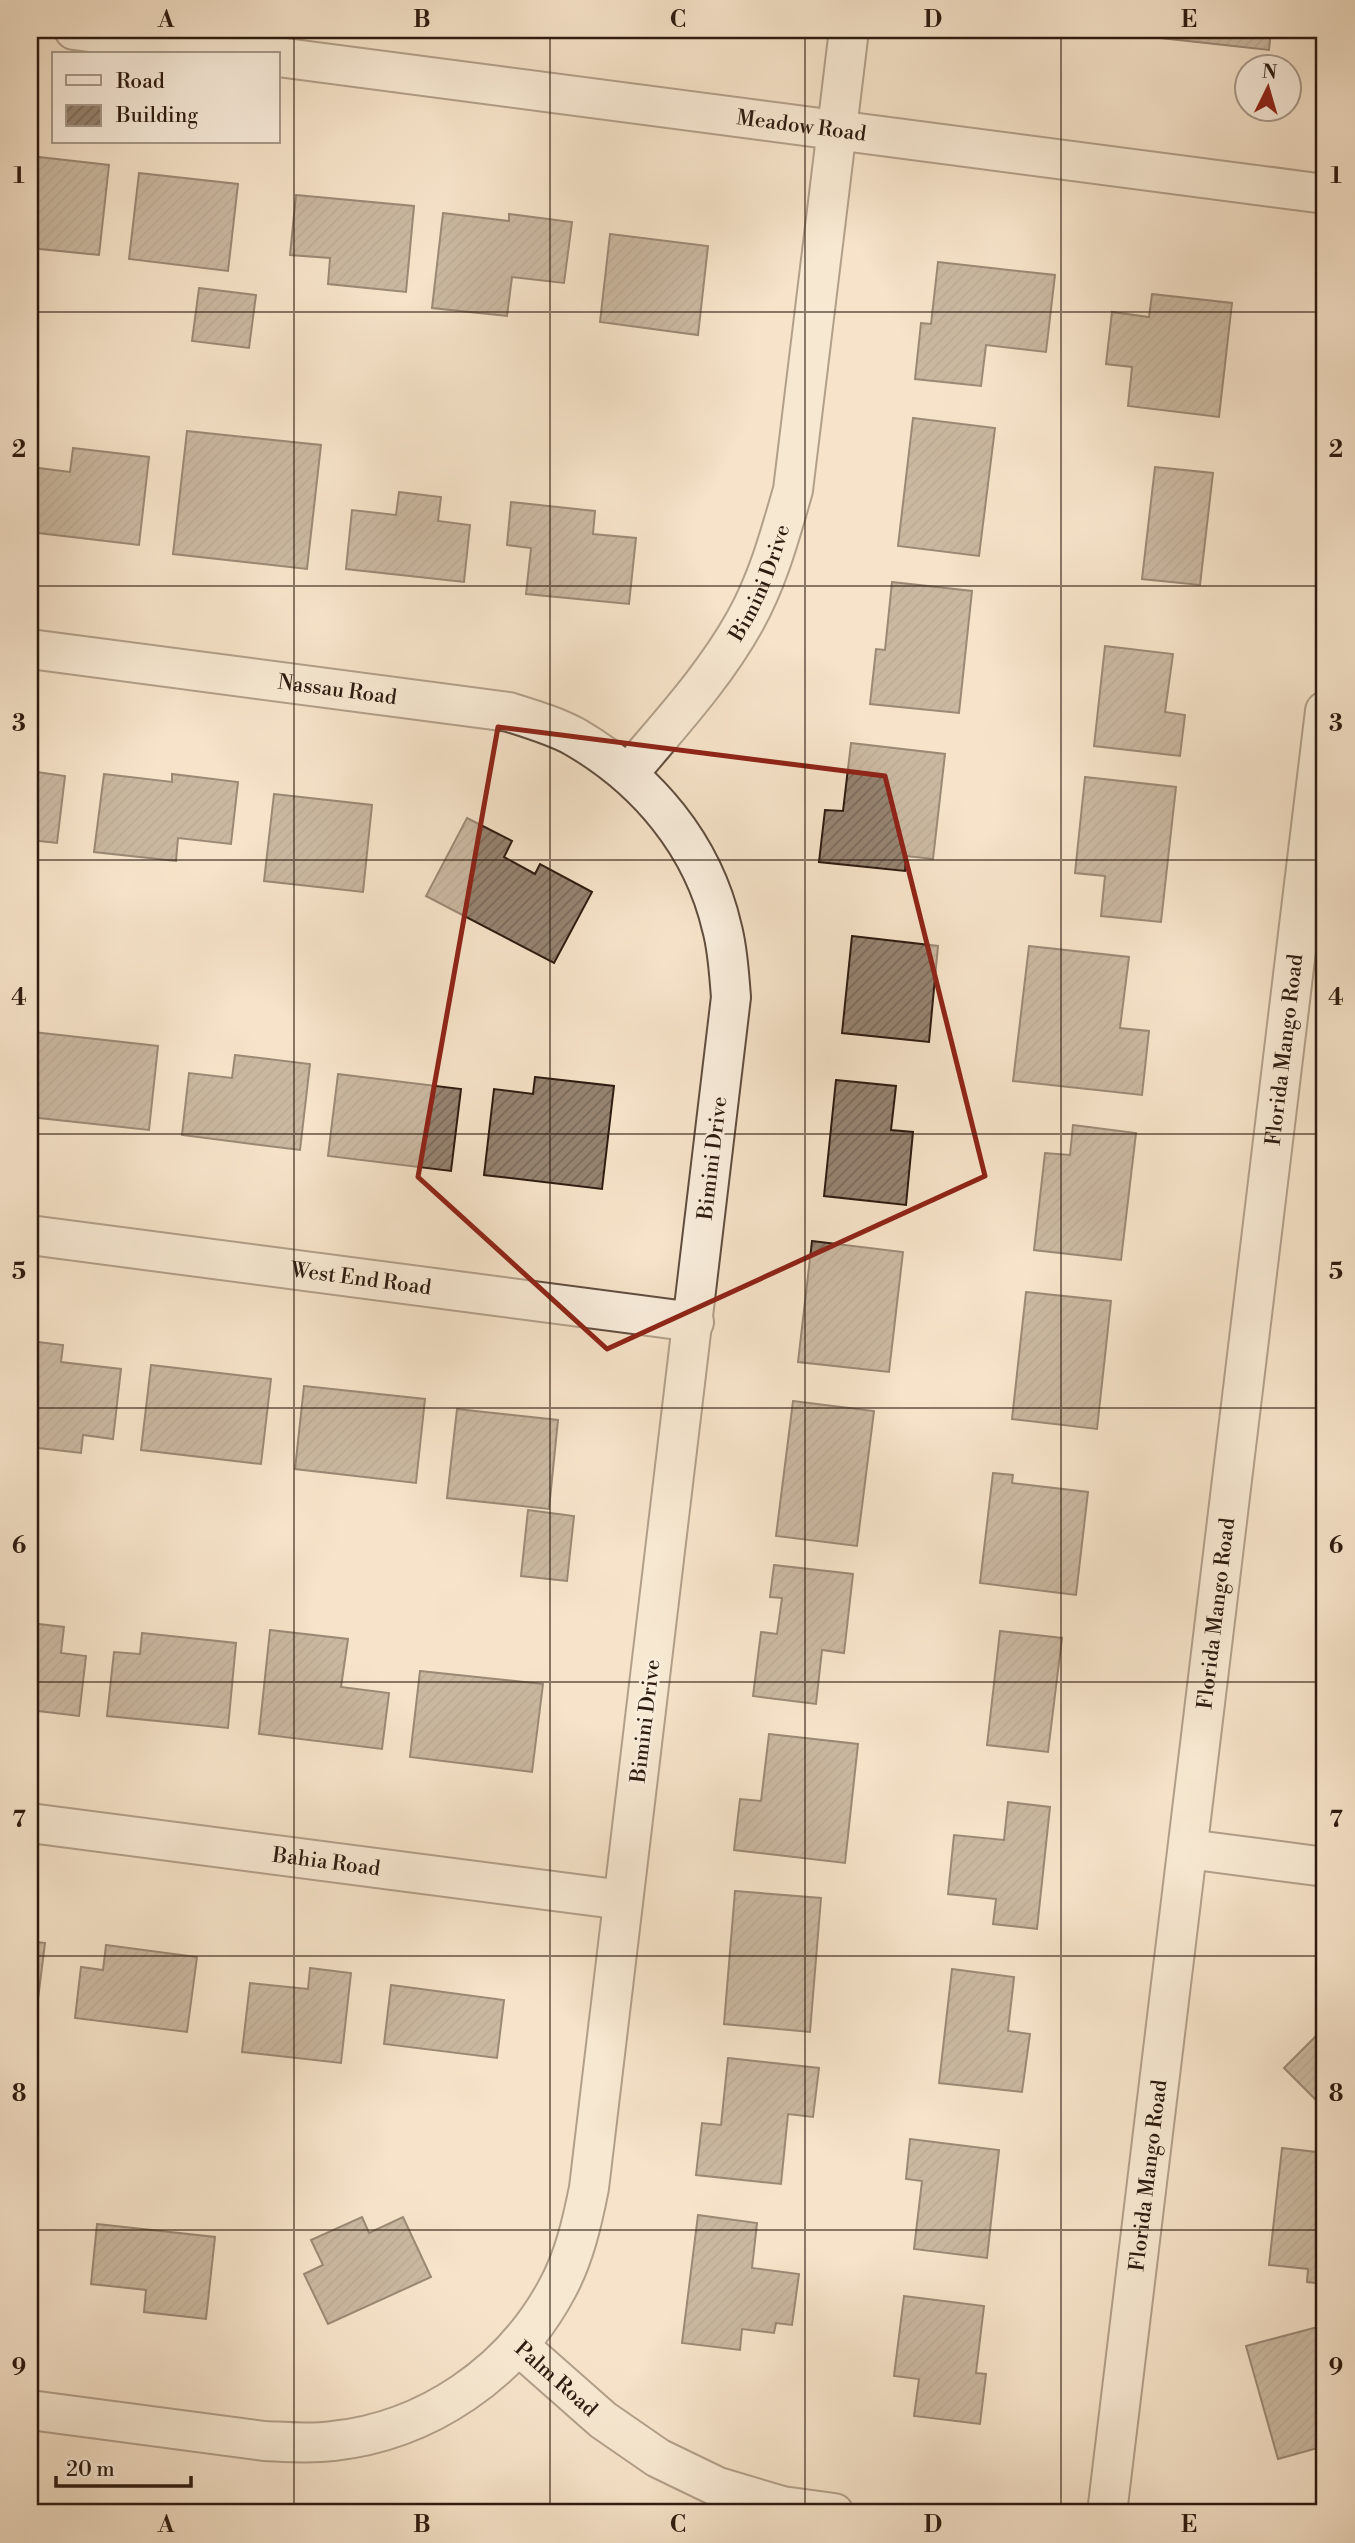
<svg xmlns="http://www.w3.org/2000/svg" width="1355" height="2543" viewBox="0 0 1355 2543" font-family="'Libre Bodoni',serif">
	<defs>
		<pattern id="building-hatch" width="6" height="6" patternUnits="userSpaceOnUse" patternTransform="scale(1.75)"><rect width="6" height="6" fill="#968370"/><path d="M-1 1l2-2M0 6l6-6M5 7l2-2" fill="none" stroke="#7b6a5b"/></pattern>
	</defs>
	<rect width="100%" height="100%" fill="#f6e3c9"/>
	<filter id="stains"><feTurbulence type="fractalNoise" baseFrequency=".00286" numOctaves="4"/><feColorMatrix values="0 0 0 0 .2 0 0 0 0 .09 0 0 0 0 .02 0 0 0 .5 -.17"/></filter>
	<radialGradient id="worn" r=".72"><stop offset=".6" stop-color="#630" stop-opacity="0"/><stop offset="1" stop-color="#630" stop-opacity=".3"/></radialGradient>
	<g fill="url(#building-hatch)" stroke="#2e1b10" stroke-width="2">
		<polygon points="1040,30 1087,30 1086,35"/>
		<polygon points="1153,30 1271,30 1269,50 1152,37"/>
		<polygon points="30,156 109,165 99,255 30,248"/>
		<polygon points="139,173 238,184 228,271 129,259"/>
		<polygon points="296,195 414,206 406,292 328,284 330,258 290,255"/>
		<polygon points="443,213 509,221 509,214 572,222 564,283 512,277 507,316 432,308"/>
		<polygon points="610,234 708,246 698,335 600,322"/>
		<polygon points="938,262 1055,275 1046,352 986,345 981,386 915,379 921,323 931,324"/>
		<polygon points="199,288 256,295 249,348 192,341"/>
		<polygon points="1152,294 1232,303 1219,417 1128,406 1132,367 1106,364 1112,312 1149,317"/>
		<polygon points="913,418 995,428 979,556 898,546"/>
		<polygon points="187,431 321,445 307,569 173,554"/>
		<polygon points="73,448 149,457 139,545 30,532 30,467 70,472"/>
		<polygon points="1155,467 1213,473 1200,585 1142,579"/>
		<polygon points="399,492 441,497 438,521 470,525 464,582 346,569 352,510 396,515"/>
		<polygon points="511,502 595,511 593,534 636,538 629,604 526,594 531,548 507,545"/>
		<polygon points="892,582 972,591 959,713 870,704 876,649 885,650"/>
		<polygon points="1105,646 1173,654 1165,712 1185,715 1180,756 1094,746"/>
		<polygon points="851,743 945,754 933,859 906,856 905,871 819,862 825,810 843,811"/>
		<polygon points="30,771 65,776 57,843 30,840"/>
		<polygon points="104,774 172,782 172,774 238,782 231,844 178,838 176,861 94,852"/>
		<polygon points="1085,777 1176,787 1161,922 1101,916 1105,876 1075,873"/>
		<polygon points="274,794 372,805 363,892 264,881"/>
		<polygon points="467,818 512,841 504,857 535,874 540,864 592,892 554,963 426,896"/>
		<polygon points="852,936 938,946 929,1042 842,1033"/>
		<polygon points="1029,946 1129,957 1120,1028 1149,1031 1142,1095 1013,1081"/>
		<polygon points="33,1032 158,1046 149,1130 30,1117 30,1065"/>
		<polygon points="235,1055 310,1064 300,1150 182,1135 189,1073 232,1078"/>
		<polygon points="338,1074 461,1089 451,1171 328,1156"/>
		<polygon points="535,1077 614,1086 602,1189 484,1175 494,1089 533,1094"/>
		<polygon points="836,1080 896,1086 891,1130 913,1132 906,1205 824,1196"/>
		<polygon points="1073,1125 1136,1133 1121,1260 1034,1250 1045,1153 1070,1155"/>
		<polygon points="812,1241 903,1252 889,1372 798,1362"/>
		<polygon points="1026,1292 1111,1301 1097,1429 1012,1419"/>
		<polygon points="30,1341 63,1345 61,1362 121,1369 113,1439 83,1435 81,1453 30,1447"/>
		<polygon points="151,1365 271,1379 261,1464 141,1450"/>
		<polygon points="304,1386 425,1399 416,1483 295,1469"/>
		<polygon points="793,1401 874,1411 857,1546 776,1536"/>
		<polygon points="457,1409 558,1420 549,1509 447,1498"/>
		<polygon points="993,1473 1013,1475 1012,1483 1088,1492 1076,1595 980,1583"/>
		<polygon points="528,1510 574,1516 567,1581 521,1576"/>
		<polygon points="774,1565 853,1574 844,1653 822,1650 816,1704 753,1696 761,1632 777,1634 782,1598 770,1597"/>
		<polygon points="30,1623 64,1627 61,1653 86,1656 79,1716 30,1710"/>
		<polygon points="270,1630 348,1639 341,1687 389,1693 382,1749 259,1734"/>
		<polygon points="1000,1631 1062,1638 1048,1752 987,1745"/>
		<polygon points="142,1633 236,1643 228,1728 107,1716 114,1652 140,1654"/>
		<polygon points="420,1671 543,1684 532,1772 410,1757"/>
		<polygon points="769,1734 858,1744 845,1863 734,1850 740,1799 761,1801"/>
		<polygon points="1008,1802 1050,1807 1037,1929 993,1924 996,1899 948,1894 954,1835 1004,1840"/>
		<polygon points="735,1891 821,1898 810,2032 724,2024"/>
		<polygon points="30,1941 45,1943 38,1999 30,1999"/>
		<polygon points="106,1945 197,1957 187,2032 75,2018 81,1967 103,1970"/>
		<polygon points="310,1968 351,1973 341,2063 242,2052 250,1983 308,1989"/>
		<polygon points="952,1969 1014,1977 1008,2031 1030,2034 1022,2092 939,2083"/>
		<polygon points="391,1985 504,2000 497,2058 384,2044"/>
		<polygon points="1325,2027 1325,2109 1284,2068"/>
		<polygon points="728,2058 819,2068 813,2117 788,2114 781,2184 696,2175 702,2123 721,2125"/>
		<polygon points="910,2139 999,2150 987,2258 914,2249 922,2181 906,2179"/>
		<polygon points="1282,2148 1325,2153 1321,2187 1325,2187 1325,2284 1307,2282 1308,2269 1269,2265"/>
		<polygon points="698,2215 757,2223 752,2268 799,2274 792,2325 776,2323 774,2333 742,2329 740,2350 682,2343"/>
		<polygon points="362,2217 369,2233 403,2217 431,2277 328,2324 304,2274 323,2265 311,2240"/>
		<polygon points="97,2224 215,2237 206,2319 144,2312 146,2290 91,2284"/>
		<polygon points="904,2296 984,2306 976,2373 986,2374 980,2424 914,2416 919,2379 894,2376"/>
		<polygon points="1325,2325 1325,2446 1278,2459 1246,2346"/>
	</g>
	<g fill="none" stroke-linecap="round" stroke-linejoin="round">
		<g stroke="#604d3e" stroke-width="42">
			<g id="minor">
				<polyline points="74,30 260,54"/>
				<path id="s1" d="M 278,57 L 1325,194"/>
				<path id="s2" d="M 30,649 L 509,712 C 531,719 555,726 575,737 C 647,779 703,845 722,928 C 728,950 729,974 731,997 L 589,2188 C 582,2223 574,2258 557,2289 C 512,2373 427,2431 333,2441 C 310,2444 287,2442 264,2441 L 30,2410"/>
				<path id="s3" d="M 628,774 C 669,725 714,677 745,621 C 768,580 780,535 793,490 L 849,30"/>
				<path id="s4" d="M 30,1235 L 694,1322"/>
				<path id="s5" d="M 30,1823 L 623,1900"/>
				<polyline points="1188,1849 1325,1867"/>
				<path id="s6" d="M 518,2345 L 603,2420 L 658,2458 L 718,2487 L 782,2506 L 834,2513"/>
				<path id="s7" d="M 1107,2513 L 1325,711"/>
			</g>
		</g>
		<use href="#minor" stroke="#f9eddc" stroke-width="38"/>
	</g>
	<path d="M0 0H1355V2543H0ZM 498,727 L 885,776 L 985,1176 L 607,1349 L 418,1177 Z" fill="#f6e3c9" fill-opacity=".55" fill-rule="evenodd"/>
	<path fill="none" stroke="#8f2418" stroke-width="5" stroke-linejoin="round" d="M 498,727 L 885,776 L 985,1176 L 607,1349 L 418,1177 Z"/>
	<path fill="none" stroke="#2e1b10" stroke-width="2" stroke-opacity="0.55" d="M 294,30 L 294,2513M 550,30 L 550,2513M 805,30 L 805,2513M 1061,30 L 1061,2513M 30,312 L 1325,312M 30,586 L 1325,586M 30,860 L 1325,860M 30,1134 L 1325,1134M 30,1408 L 1325,1408M 30,1682 L 1325,1682M 30,1956 L 1325,1956M 30,2230 L 1325,2230"/>
	<g text-anchor="middle" stroke-width="5" stroke-linejoin="round" paint-order="stroke">
		<g font-size="21" fill="#2e1b10" stroke="#f9eddc">
			<text dy="7" stroke="none"><textPath href="#s1" startOffset="528">Meadow Road</textPath></text>
			<text dy="7" stroke="none"><textPath href="#s3" startOffset="234">Bimini Drive</textPath></text>
			<text dy="7" stroke="none"><textPath href="#s2" startOffset="310">Nassau Road</textPath></text>
			<text dy="7" stroke="none"><textPath href="#s7" startOffset="1474">Florida Mango Road</textPath></text>
			<text transform="translate(712 1158) rotate(-83)" y="7">Bimini Drive</text>
			<text dy="7" stroke="none"><textPath href="#s4" startOffset="334">West End Road</textPath></text>
			<text dy="7" stroke="none"><textPath href="#s7" startOffset="906">Florida Mango Road</textPath></text>
			<text transform="translate(645 1721) rotate(-83)" y="7">Bimini Drive</text>
			<text dy="7" stroke="none"><textPath href="#s5" startOffset="299">Bahia Road</textPath></text>
			<text dy="7" stroke="none"><textPath href="#s7" startOffset="340">Florida Mango Road</textPath></text>
			<text dy="7" stroke="none"><textPath href="#s6" startOffset="51">Palm Road</textPath></text>
		</g>
	</g>
	<rect width="1355" height="2543" fill="none" stroke="#f6e3c9" stroke-width="77"/>
	<rect x="52" y="52" width="228" height="91" fill="#f9eddc" stroke="#a8998a" stroke-width="2"/>
	<rect x="66" y="75" width="35" height="10" fill="#f9eddc" stroke="#a8998a" stroke-width="2"/>
	<text x="116" y="88" font-size="21" fill="#2e1b10">Road</text>
	<rect x="66" y="105" width="35" height="21" fill="url(#building-hatch)" stroke="#a8998a" stroke-width="2"/>
	<text x="116" y="122" font-size="21" fill="#2e1b10">Building</text>
	<g transform="translate(1268 88) rotate(5)"><circle r="33" fill="#f9eddc" stroke="#a8998a" stroke-width="2"/>
	<path d="M0-5L12 26L0 18L-12 26Z" fill="#8f2418"/>
	<text y="-10" font-size="19" font-weight="bold" text-anchor="middle" fill="#2e1b10">N</text>
	</g>
	<path d="M56 2476v10h135v-10" fill="none" stroke="#2e1b10" stroke-width="3.5"/>
	<text x="66" y="2476" font-size="21" fill="#2e1b10" stroke="#f9eddc" stroke-width="5" paint-order="stroke">20 m</text>
	<rect x="38" y="38" width="1278" height="2466" fill="none" stroke="#2e1b10" stroke-width="2.5"/>
	<g font-size="23" text-anchor="middle" font-weight="bold" fill="#2e1b10">
		<text x="166" y="27">A</text>
		<text x="422" y="27">B</text>
		<text x="678" y="27">C</text>
		<text x="933" y="27">D</text>
		<text x="1189" y="27">E</text>
		<text x="19" y="183">1</text>
		<text x="1336" y="183">1</text>
		<text x="19" y="457">2</text>
		<text x="1336" y="457">2</text>
		<text x="19" y="731">3</text>
		<text x="1336" y="731">3</text>
		<text x="19" y="1005">4</text>
		<text x="1336" y="1005">4</text>
		<text x="19" y="1279">5</text>
		<text x="1336" y="1279">5</text>
		<text x="19" y="1553">6</text>
		<text x="1336" y="1553">6</text>
		<text x="19" y="1827">7</text>
		<text x="1336" y="1827">7</text>
		<text x="19" y="2101">8</text>
		<text x="1336" y="2101">8</text>
		<text x="19" y="2375">9</text>
		<text x="1336" y="2375">9</text>
		<text x="166" y="2532">A</text>
		<text x="422" y="2532">B</text>
		<text x="678" y="2532">C</text>
		<text x="933" y="2532">D</text>
		<text x="1189" y="2532">E</text>
	</g>
	<rect width="100%" height="100%" filter="url(#stains)"/>
	<rect width="100%" height="100%" fill="url(#worn)"/>
</svg>
